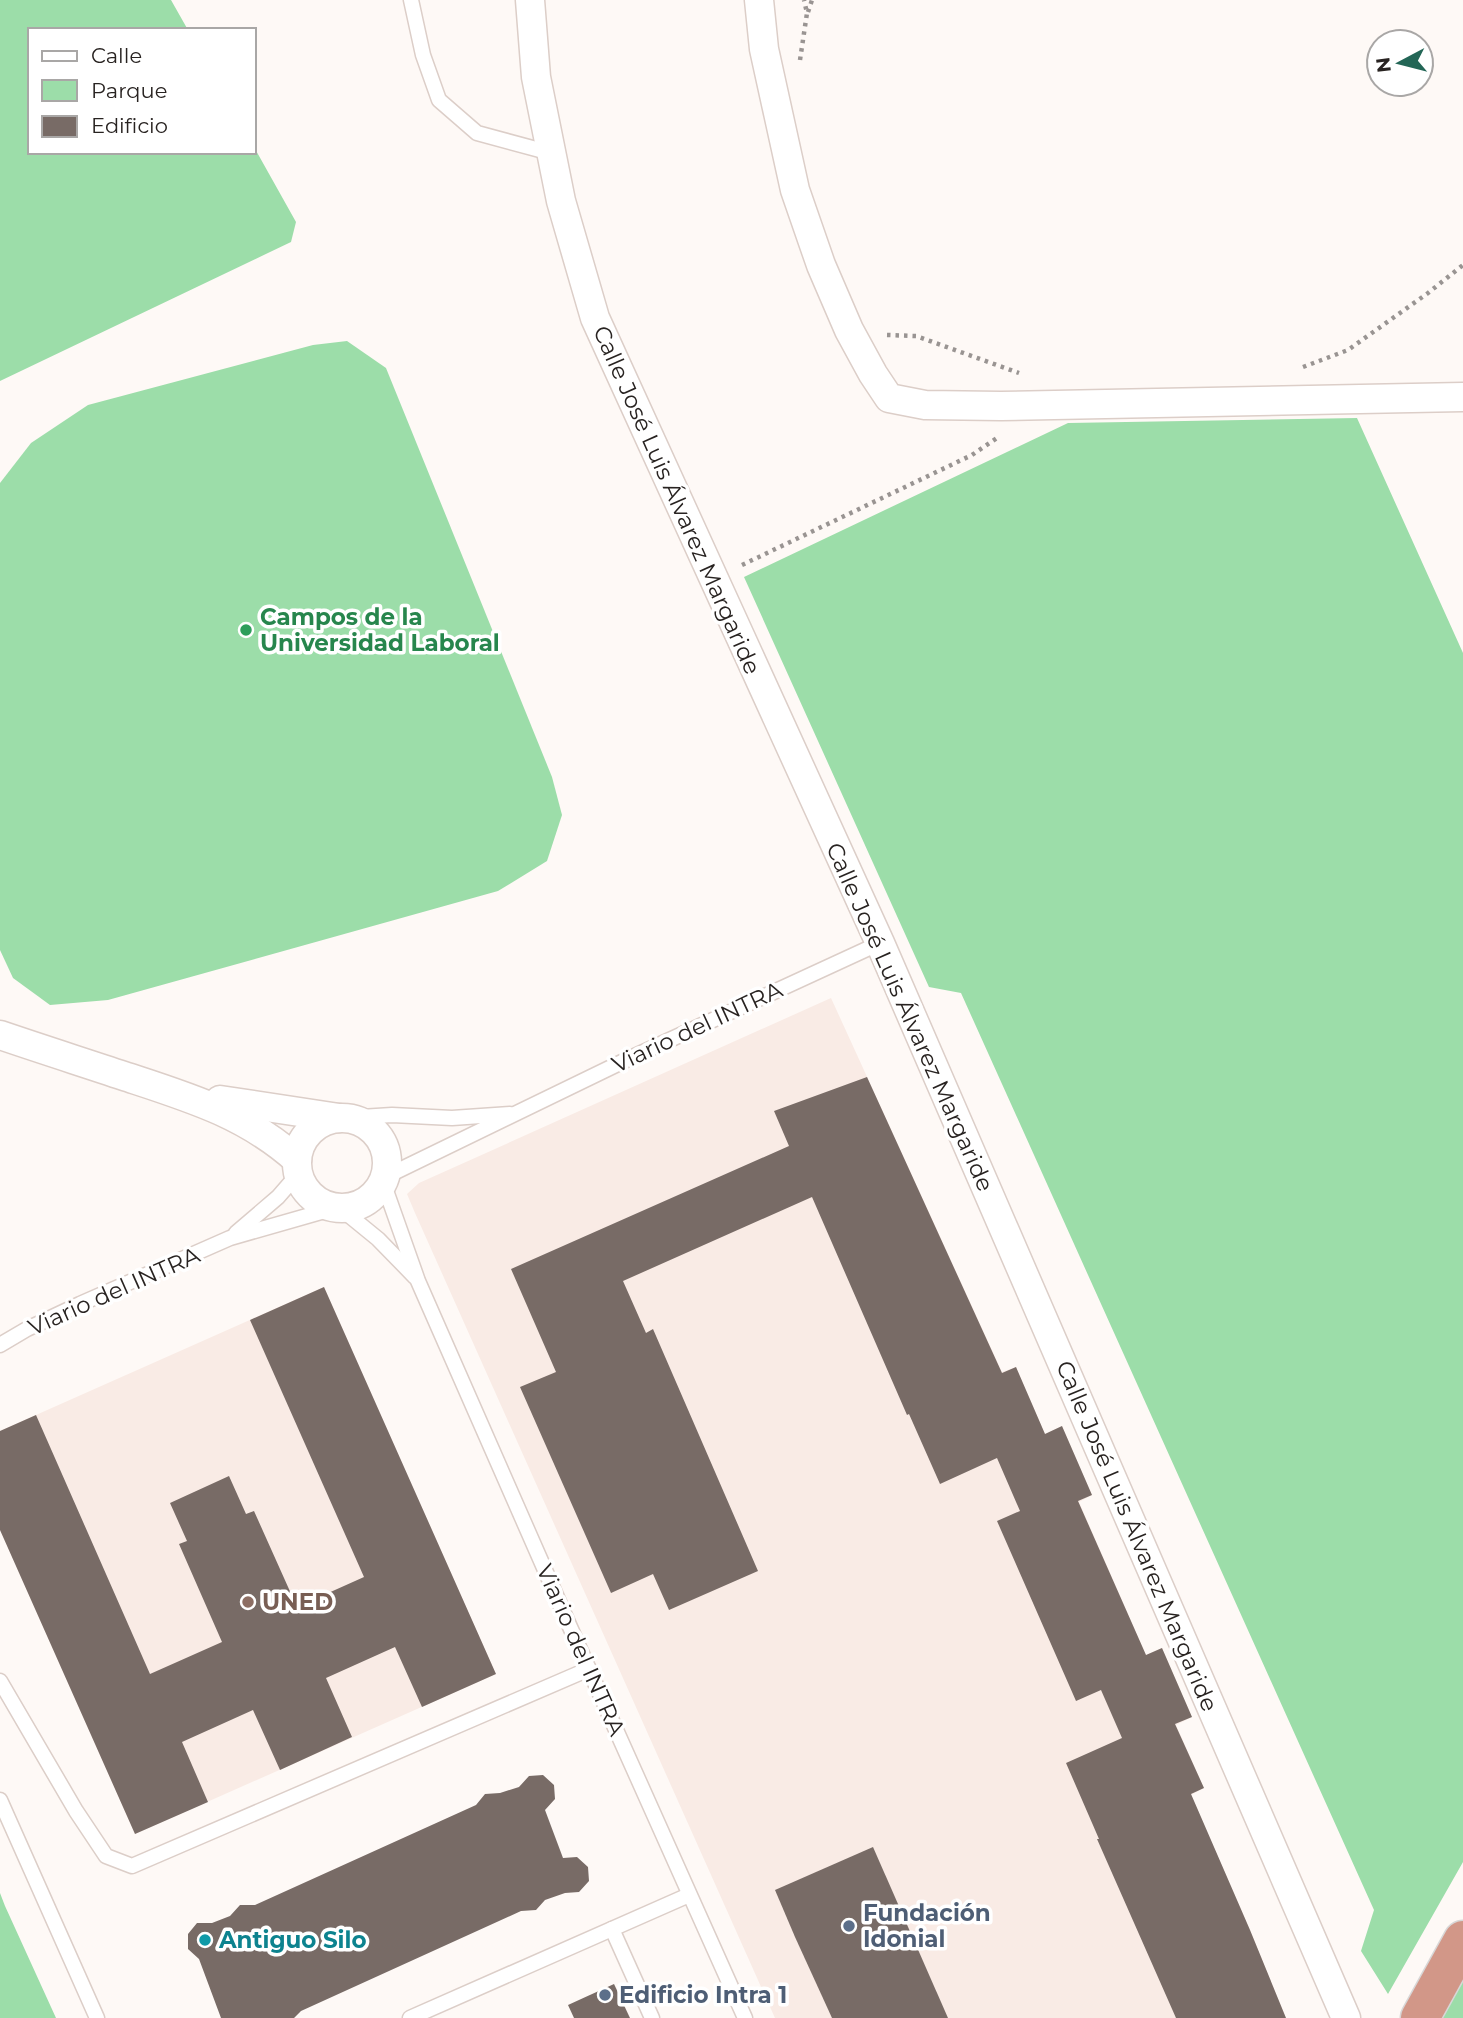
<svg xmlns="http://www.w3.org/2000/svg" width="1463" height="2018" viewBox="0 0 1463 2018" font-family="Montserrat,sans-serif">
	<rect width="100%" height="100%" fill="#fef9f6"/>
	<g fill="#f9ebe5">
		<polygon points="831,998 1002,1372 1016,1367 1045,1434 1062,1426 1092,1495 1079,1502 1146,1655 1162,1648 1192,1717 1176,1725 1204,1788 1191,1795 1250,1930 1286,2018 775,2018 415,1213 407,1194 419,1183"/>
		<polygon points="324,1287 496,1674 135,1834 0,1530 0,1431"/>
	</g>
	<g fill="#9cdda9">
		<polygon points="0,0 171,0 188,30 30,30 30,152 254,152 254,147 296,222 291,242 0,381"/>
		<polygon points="347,341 386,368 552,777 562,815 547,861 498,891 108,1000 50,1005 13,978 0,950 0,483 31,443 88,405 313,345"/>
		<polygon points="1357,418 1463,653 1463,1862 1388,1994 1361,1951 1374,1910 961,993 929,987 744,577 1068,423"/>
		<polygon points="0,1893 5,1906 56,2018 0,2018"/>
		<polygon points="1463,1938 1463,2018 1418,2018"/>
	</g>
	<g fill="#786b66">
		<polygon points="867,1077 1002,1373 1016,1367 1045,1434 1062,1426 1092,1495 1078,1501 1146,1655 1162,1648 1192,1717 1175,1724 1204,1788 1191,1794 1250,1930 1286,2018 1176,2018 1097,1839 1099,1839 1066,1763 1122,1738 1101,1690 1076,1701 997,1521 1020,1511 997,1458 940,1484 909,1414 907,1415 812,1197 623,1281 646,1333 653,1329 758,1571 669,1610 653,1574 611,1593 520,1387 556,1372 511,1269 789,1146 774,1111"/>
		<polygon points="324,1287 496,1674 422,1707 395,1647 326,1678 352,1737 280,1770 253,1710 182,1742 208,1802 135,1834 0,1530 0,1431 36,1415 150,1674 222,1642 179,1544 187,1541 170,1503 229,1476 246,1514 254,1511 297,1607 364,1577 250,1320"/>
		<polygon points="543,1775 554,1785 555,1799 545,1810 563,1858 577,1857 588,1867 589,1881 579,1892 565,1893 545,1900 536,1910 521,1911 301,2011 294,2018 221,2018 199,1959 188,1949 188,1934 197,1923 212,1923 230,1916 240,1905 255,1905 476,1805 485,1794 500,1793 519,1787 529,1776"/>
		<polygon points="873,1847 948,2018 832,2018 795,1937 775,1890"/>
		<polygon points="614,1984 630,2018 574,2018 568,2005"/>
	</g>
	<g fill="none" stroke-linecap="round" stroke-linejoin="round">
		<g stroke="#dccec8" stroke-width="17">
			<g id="service">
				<polyline points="411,0 423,55 439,100 477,133 551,153"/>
				<polyline points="345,1118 392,1115 452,1118 510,1114"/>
				<polyline points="385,1177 626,1060 880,943"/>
				<polyline points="383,1182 418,1281 570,1627 745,2018"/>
				<polyline points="340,1208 378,1239 415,1277"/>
				<polyline points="236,1233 278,1197 298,1174"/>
				<polyline points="0,1345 27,1329 80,1304 230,1238 335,1208"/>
				<polyline points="0,1681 76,1811 106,1856 132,1866 589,1669"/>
				<polyline points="0,1800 97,2018"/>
				<polyline points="612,1929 652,2018"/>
				<polyline points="410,2018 689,1895"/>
			</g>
		</g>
		<g stroke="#dccec8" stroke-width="31">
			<g id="minor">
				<polyline points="530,0 536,77 561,201 595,318 880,943 1346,2018"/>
				<polyline points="759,0 764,49 795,190 821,265 849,330 873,374 889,398 925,405 1001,406 1463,397"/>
				<path d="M 0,1035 C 41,1049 82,1062 124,1076 C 188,1097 246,1114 297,1160"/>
				<polyline points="220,1100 339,1118"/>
				<circle cx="342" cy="1163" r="45"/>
			</g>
		</g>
		<g stroke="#d8d7d7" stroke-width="41">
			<polyline id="trunk" points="1420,2018 1463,1940"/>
		</g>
		<g stroke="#999492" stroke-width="4.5" stroke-dasharray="3.5 5" stroke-linecap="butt">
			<polyline points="808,12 812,0"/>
			<polyline points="800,60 807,13 804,0"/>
			<polyline points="887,335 916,336 1019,373"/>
			<polyline points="1303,367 1348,350 1428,293 1463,265"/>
			<polyline points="742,565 972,455 997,438"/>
		</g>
		<use href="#service" stroke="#fff" stroke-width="14"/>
		<use href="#minor" stroke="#fff" stroke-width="28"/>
		<use href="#trunk" stroke="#d29788" stroke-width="38"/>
	</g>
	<circle fill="#2e9e5b" stroke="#fff" stroke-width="2.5" cx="246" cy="630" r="7"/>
	<circle fill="#8d6e63" stroke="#fff" stroke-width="2.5" cx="248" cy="1602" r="7"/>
	<g fill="#5c6f8a" stroke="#fff" stroke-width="2.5">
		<circle cx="849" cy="1926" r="7"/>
		<circle cx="605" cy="1995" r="7"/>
	</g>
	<circle fill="#0f9aa8" stroke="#fff" stroke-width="2.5" cx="205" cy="1940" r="7"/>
	<g text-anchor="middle" stroke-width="7" stroke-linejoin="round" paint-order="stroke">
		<g font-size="23" fill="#282321" stroke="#fff">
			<text transform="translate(677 500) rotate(66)" y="8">Calle José Luis Álvarez Margaride</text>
			<text transform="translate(910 1017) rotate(66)" y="8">Calle José Luis Álvarez Margaride</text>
			<text transform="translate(697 1027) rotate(-25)" y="8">Viario del INTRA</text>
			<text transform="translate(114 1291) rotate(-24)" y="8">Viario del INTRA</text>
			<text transform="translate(1137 1536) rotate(67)" y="8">Calle José Luis Álvarez Margaride</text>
			<text transform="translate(581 1650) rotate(66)" y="8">Viario del INTRA</text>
		</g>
		<g font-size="23" font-weight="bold" fill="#27864d" stroke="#fff" text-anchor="start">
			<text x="260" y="625">Campos de la<tspan x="260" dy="26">Universidad Laboral</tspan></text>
		</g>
		<g font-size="23" font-weight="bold" fill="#785e54" stroke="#fff" text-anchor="start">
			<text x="262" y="1610">UNED</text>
		</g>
		<g font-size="23" font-weight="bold" fill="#4e5e75" stroke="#fff" text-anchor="start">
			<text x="863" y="1921">Fundación<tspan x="863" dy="26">Idonial</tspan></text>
			<text x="619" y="2003">Edificio Intra 1</text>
		</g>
		<g font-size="23" font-weight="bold" fill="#0d838f" stroke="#fff" text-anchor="start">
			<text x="219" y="1948">Antiguo Silo</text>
		</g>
	</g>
	<rect x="28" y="28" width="228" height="126" fill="#ffffff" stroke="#a9a7a6" stroke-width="2"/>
	<rect x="42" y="51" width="35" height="10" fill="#ffffff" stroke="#a9a7a6" stroke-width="2"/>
	<text x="91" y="63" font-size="21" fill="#282321">Calle</text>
	<rect x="42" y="80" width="35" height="21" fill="#9cdda9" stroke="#a9a7a6" stroke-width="2"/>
	<text x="91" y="98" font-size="21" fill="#282321">Parque</text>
	<rect x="42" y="116" width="35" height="21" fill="#786b66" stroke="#a9a7a6" stroke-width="2"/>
	<text x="91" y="133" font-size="21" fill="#282321">Edificio</text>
	<g transform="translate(1400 63) rotate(263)"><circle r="33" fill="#ffffff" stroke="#a9a7a6" stroke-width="2"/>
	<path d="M0-5L12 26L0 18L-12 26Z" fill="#236656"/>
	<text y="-10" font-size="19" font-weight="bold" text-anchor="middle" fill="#282321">N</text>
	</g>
</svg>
